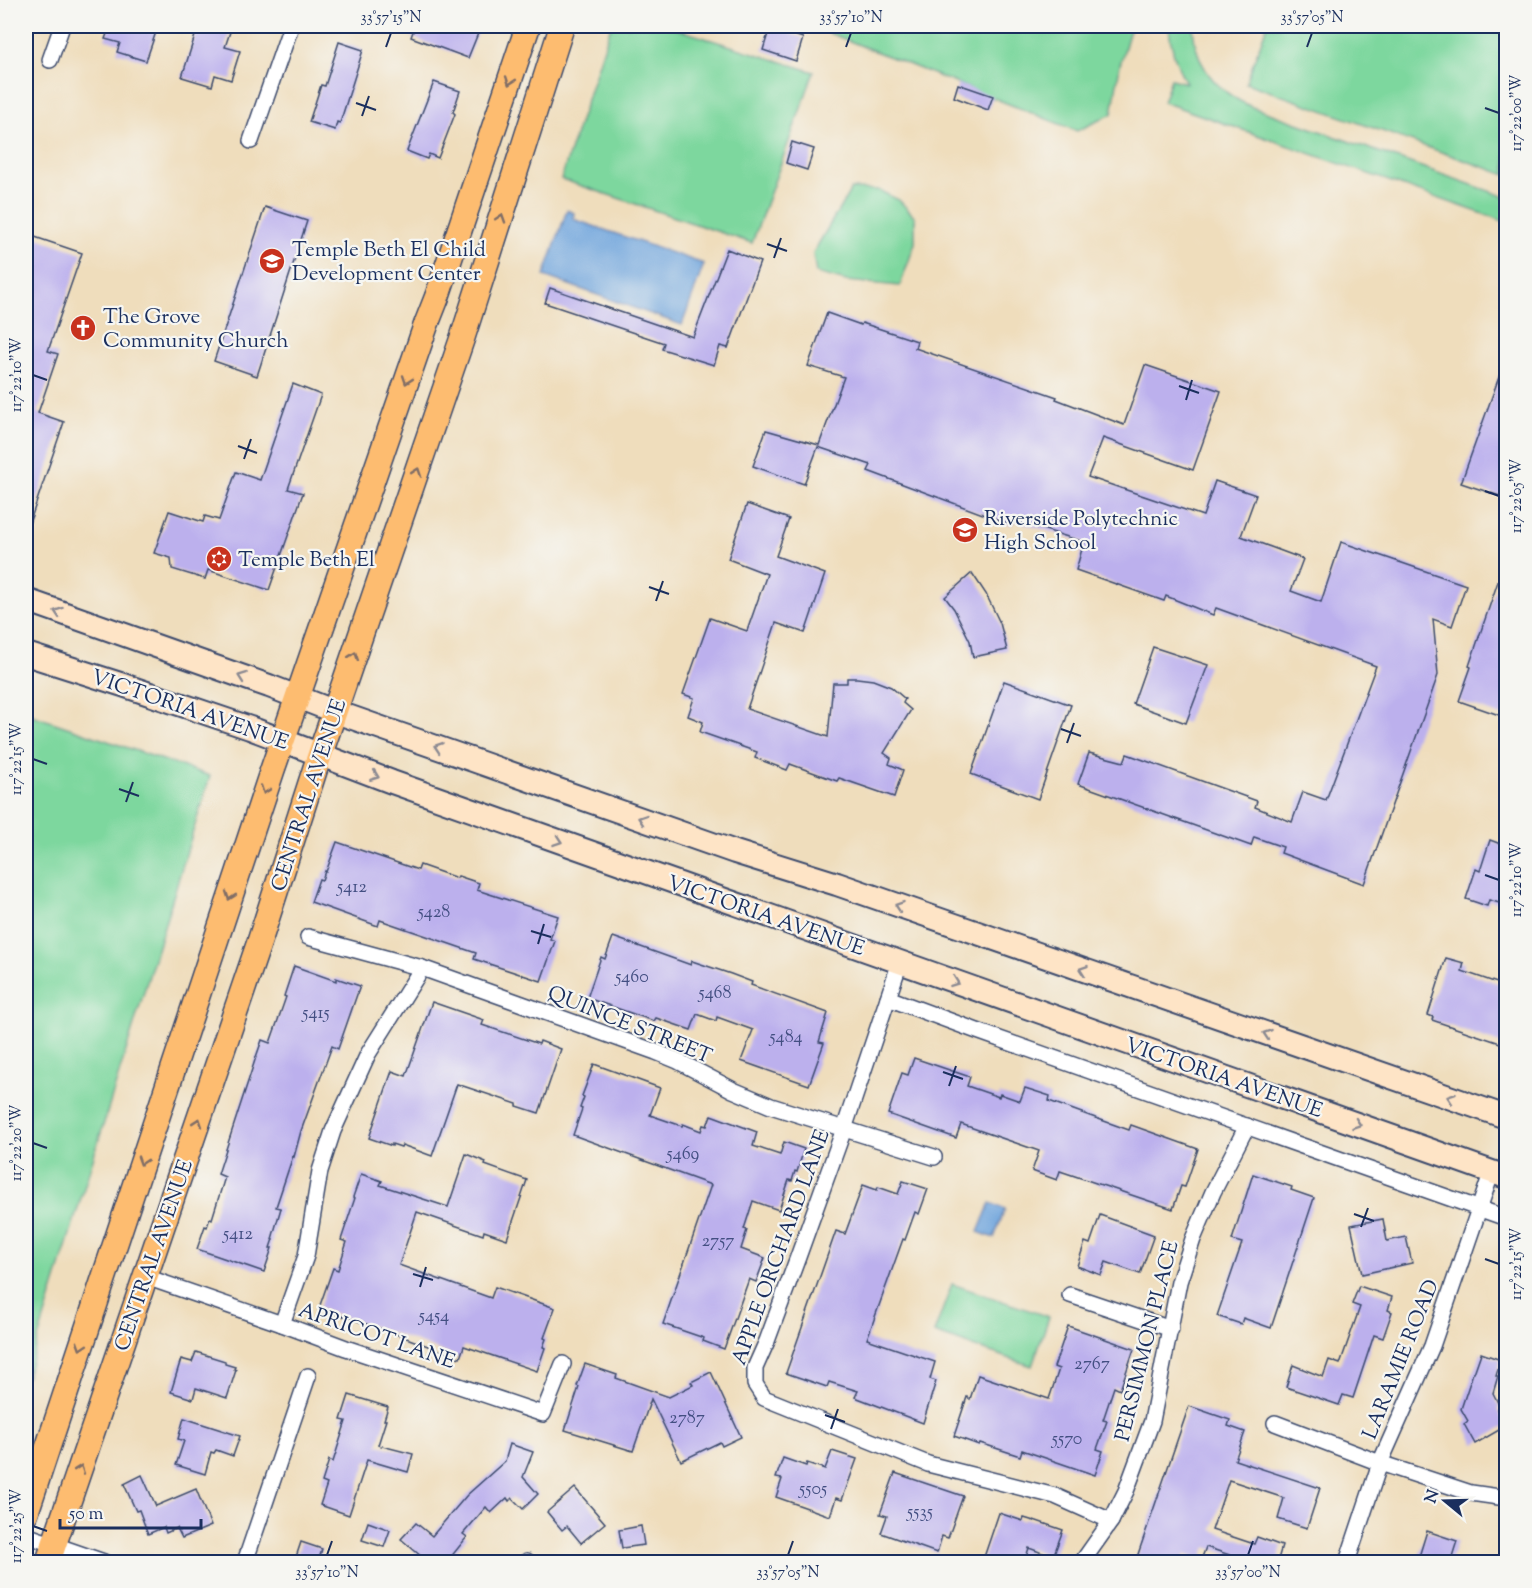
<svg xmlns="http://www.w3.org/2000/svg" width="1532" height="1588" viewBox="0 0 1532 1588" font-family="'Sorts Mill Goudy',serif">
	<rect width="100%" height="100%" fill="#f6f6f2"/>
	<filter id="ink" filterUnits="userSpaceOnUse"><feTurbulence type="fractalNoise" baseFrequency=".0167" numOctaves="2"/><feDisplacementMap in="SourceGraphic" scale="12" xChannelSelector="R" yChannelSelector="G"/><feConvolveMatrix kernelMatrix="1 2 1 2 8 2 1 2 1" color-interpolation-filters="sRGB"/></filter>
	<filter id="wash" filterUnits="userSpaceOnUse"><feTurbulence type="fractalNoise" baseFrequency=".008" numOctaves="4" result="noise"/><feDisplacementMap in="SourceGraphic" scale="24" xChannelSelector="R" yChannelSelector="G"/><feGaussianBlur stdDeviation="1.35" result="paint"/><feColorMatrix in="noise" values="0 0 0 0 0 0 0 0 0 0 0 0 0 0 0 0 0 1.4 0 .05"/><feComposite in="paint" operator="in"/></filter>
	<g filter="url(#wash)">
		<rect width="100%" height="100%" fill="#efddbc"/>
		<g fill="#7dd79e" stroke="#4c837e" stroke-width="1.5">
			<polygon points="611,26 667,26 814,72 752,243 561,179"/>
			<polygon points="830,26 1131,26 1120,65 1112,114 1077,131 829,33"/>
			<path d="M 1169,26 L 1193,26 C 1195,66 1216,91 1252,107 L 1506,197 L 1506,222 L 1163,102 L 1171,79 L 1186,83 C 1176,65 1170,47 1169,26 Z"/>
			<polygon points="1267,26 1498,26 1506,29 1506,175 1246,83"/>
			<polygon points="851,189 878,190 899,200 915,217 915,243 900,286 846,281 816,273 813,253"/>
			<polygon points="26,713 210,776 26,1378"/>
			<polygon points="952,1284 1049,1317 1032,1366 934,1333"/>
		</g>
		<g fill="#70a4dc" stroke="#466a9d" stroke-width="1.5">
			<polygon points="567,210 574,213 573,219 704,264 682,325 544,276"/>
			<polygon points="990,1203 1005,1209 994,1238 978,1232"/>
		</g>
		<g id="blocks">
			<g fill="#bcb0ed">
				<polygon points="110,26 158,26 146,61 117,52 120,43 105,39"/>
				<polygon points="198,26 232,26 225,47 240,51 231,80 215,75 212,86 182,77"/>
				<polygon points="415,26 481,26 468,58 411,37"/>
				<polygon points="770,27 803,38 796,61 763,50"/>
				<polygon points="339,42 363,50 340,123 337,122 335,130 309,122 321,85 325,86"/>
				<polygon points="434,82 460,91 453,112 455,114 438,158 429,154 427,159 407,151"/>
				<polygon points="958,84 993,96 988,110 954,97"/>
				<polygon points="792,142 814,149 807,170 786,163"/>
				<polygon points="265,207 307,221 257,376 214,361"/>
				<polygon points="26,234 82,253 48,351 58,354 38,413 64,422 28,527 26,526"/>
				<polygon points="727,249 760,262 728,348 720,346 714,365 662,349 664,343 545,303 550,288 693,337"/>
				<polygon points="827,313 861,325 862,323 917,341 915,348 1057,397 1056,399 1124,425 1145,365 1221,391 1193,470 1103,438 1088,477 1203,516 1215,481 1256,495 1241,536 1303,559 1291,591 1321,602 1341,542 1466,585 1452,626 1433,619 1438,675 1364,884 1281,853 1283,847 1254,837 1251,846 1078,784 1089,753 1124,762 1127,754 1257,801 1255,807 1292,822 1303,792 1326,800 1376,666 1216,608 1213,615 1166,596 1164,601 1076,570 1084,542 1013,520 1012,525 868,471 871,465 818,447 804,484 753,466 766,430 819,445 844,377 808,366"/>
				<polygon points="1504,363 1506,364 1506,477 1500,496 1461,483"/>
				<polygon points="293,384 321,395 288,489 303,493 269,590 208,570 205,579 172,569 171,558 154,553 169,511 203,522 205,516 219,520 236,472 260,480"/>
				<polygon points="747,504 789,519 776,556 825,574 805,633 776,623 747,709 828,737 833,683 847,683 847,678 857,678 873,680 891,687 905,699 903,703 911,710 884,753 891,758 889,764 903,770 894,797 839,778 837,781 790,764 787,770 755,758 757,752 700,732 703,722 688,716 694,698 683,694 710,618 747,631 767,574 728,559"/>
				<polygon points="1504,564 1506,564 1506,704 1502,716 1459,701 1471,667 1469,666"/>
				<polygon points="972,573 986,594 1000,623 1007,650 973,657 970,641 954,609 945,597"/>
				<polygon points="1153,647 1208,665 1186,723 1133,704"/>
				<polygon points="1004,681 1071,705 1038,799 971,774"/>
				<polygon points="1490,840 1506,846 1506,905 1489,900 1487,906 1466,899 1476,869 1480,871"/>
				<polygon points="337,842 418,870 420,865 457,878 458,876 479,883 477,890 558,916 550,939 555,941 541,981 474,959 476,953 380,920 378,926 311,902 319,879 322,880 325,871 326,872"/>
				<polygon points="613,937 691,965 692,961 731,974 752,982 751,985 828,1013 819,1042 824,1043 809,1085 741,1061 753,1030 717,1017 716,1021 697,1014 691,1030 656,1018 654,1021 587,998 601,957 605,959"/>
				<polygon points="1446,958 1464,963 1462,971 1506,986 1506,1034 1503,1044 1432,1020 1433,1017 1428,1015"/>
				<polygon points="294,966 336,981 336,978 360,986 338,1049 332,1046 301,1131 294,1157 293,1156 276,1207 281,1208 272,1239 273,1239 270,1248 272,1248 264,1272 197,1249 205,1226 207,1227 210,1218 212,1219 225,1177 218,1174 255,1060 262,1040 270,1043 286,997 284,996"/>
				<polygon points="432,1002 484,1020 482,1025 539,1044 540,1041 561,1049 539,1113 517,1106 517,1104 457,1084 432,1156 402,1145 401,1147 392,1144 392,1146 369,1138 392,1071 406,1076"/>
				<polygon points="914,1058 970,1077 967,1086 999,1097 1000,1094 1020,1101 1025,1088 1050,1096 1049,1101 1090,1116 1129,1130 1131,1125 1198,1149 1185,1187 1181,1186 1173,1209 1060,1171 1057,1180 1032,1171 1039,1151 961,1124 956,1138 888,1114 902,1073 908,1075"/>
				<polygon points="594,1064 660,1088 650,1115 682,1126 683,1124 701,1131 703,1125 707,1126 711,1115 757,1132 753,1146 780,1155 784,1142 804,1149 797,1172 795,1171 792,1181 789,1180 779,1210 753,1201 744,1229 747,1230 741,1249 765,1258 756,1282 749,1279 724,1349 703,1341 704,1338 663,1324 711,1185 573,1135 582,1109 580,1108 584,1097 582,1096"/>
				<polygon points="466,1154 486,1162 485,1165 527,1180 507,1239 484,1231 483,1235 417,1212 399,1265 491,1298 495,1287 555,1308 544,1338 546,1339 543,1347 545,1348 537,1371 464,1346 460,1358 393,1333 319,1308 333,1268 338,1270 347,1242 341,1240 355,1198 353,1197 361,1174 382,1181 380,1185 448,1207"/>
				<polygon points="1253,1174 1292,1187 1291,1190 1314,1198 1271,1328 1243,1318 1241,1324 1217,1316 1242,1243 1232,1240"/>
				<polygon points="903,1181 928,1189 919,1214 915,1212 905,1240 903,1239 867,1339 935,1362 930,1379 936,1381 923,1423 855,1397 858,1391 829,1382 827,1387 786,1373 836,1231 845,1234 863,1185 877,1190 878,1187 898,1194"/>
				<polygon points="1100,1215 1154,1235 1140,1274 1106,1262 1101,1275 1077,1266 1085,1242 1090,1244"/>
				<polygon points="1383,1219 1387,1241 1406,1237 1412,1263 1362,1274 1351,1225"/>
				<polygon points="1359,1286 1392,1297 1388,1310 1392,1312 1383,1338 1374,1335 1353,1398 1343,1395 1339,1405 1286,1387 1293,1365 1323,1377 1329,1360 1340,1364 1360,1307 1352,1304"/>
				<polygon points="1068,1326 1134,1349 1120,1390 1114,1387 1103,1420 1107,1421 1097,1449 1103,1451 1095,1475 1022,1450 1020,1456 980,1443 979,1445 954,1436 967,1397 970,1399 978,1375 1049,1399 1059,1369 1054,1367"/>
				<polygon points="196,1352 225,1361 225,1364 235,1367 234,1369 236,1370 227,1398 196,1388 193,1399 171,1392 181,1359 192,1362"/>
				<polygon points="1481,1353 1501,1360 1496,1376 1498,1376 1493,1393 1500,1407 1497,1409 1506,1426 1475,1444 1464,1424 1468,1421 1461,1409 1473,1373 1474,1373"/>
				<polygon points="585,1364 617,1375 616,1378 669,1397 693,1385 691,1382 711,1372 741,1437 722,1446 720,1442 681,1461 651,1399 633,1451 565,1430 579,1387 577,1386"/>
				<polygon points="349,1395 388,1407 384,1420 386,1420 378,1445 413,1454 408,1472 367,1460 349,1515 320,1505 327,1484 322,1482 329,1460 333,1462 346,1421 341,1420"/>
				<polygon points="1189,1406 1230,1420 1228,1426 1245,1432 1235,1460 1320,1488 1307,1528 1278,1519 1284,1498 1229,1480 1212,1530 1254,1544 1257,1537 1282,1546 1277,1563 1253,1563 1206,1547 1201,1560 1185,1554 1183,1561 1175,1558 1174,1563 1135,1563"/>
				<polygon points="184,1418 240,1436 233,1456 216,1450 214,1453 211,1452 205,1474 176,1465 184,1441 178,1439"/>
				<polygon points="510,1444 533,1452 523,1477 538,1494 523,1509 512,1498 509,1501 507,1498 491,1513 486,1507 463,1534 467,1537 446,1563 429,1563 401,1539 416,1523 432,1536 467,1495 505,1461"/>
				<polygon points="832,1451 857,1459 842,1500 836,1498 830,1516 776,1497 782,1479 776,1478 783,1458 806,1466 807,1463 825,1469"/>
				<polygon points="895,1473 963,1496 948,1538 942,1536 937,1553 881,1533 887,1516 880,1514"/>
				<polygon points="142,1475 156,1506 196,1489 211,1526 182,1538 177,1528 166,1533 164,1527 148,1534 139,1510 136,1511 124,1484"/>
				<polygon points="575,1488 605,1523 581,1543 567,1526 562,1530 547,1512"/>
				<polygon points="999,1513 1023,1521 1024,1518 1034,1521 1034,1520 1063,1530 1053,1557 1029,1548 1024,1563 982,1563"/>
				<polygon points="368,1522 390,1530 384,1547 362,1540"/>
				<polygon points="641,1526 644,1545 622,1548 619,1530"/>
				<polygon points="1427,1531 1457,1541 1450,1563 1417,1563"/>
				<polygon points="301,1542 322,1549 318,1563 294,1563"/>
			</g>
		</g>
	</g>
	<g filter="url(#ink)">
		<use href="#blocks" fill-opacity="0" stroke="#3b496c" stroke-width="1.5"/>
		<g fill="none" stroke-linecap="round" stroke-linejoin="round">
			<g stroke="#3b496c" stroke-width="18">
				<g id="minor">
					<polyline points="50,60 62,26"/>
					<polyline points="251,141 291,26"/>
					<polyline points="308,937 422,968 656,1052 678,1061 733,1090 771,1106 934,1157"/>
					<polyline points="900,962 844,1129 798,1257 767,1341 755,1368 755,1384 764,1398 928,1464 1055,1496 1111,1521"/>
					<polyline points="888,998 977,1031 1506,1218"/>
					<polyline points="146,1277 282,1324 346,1348 543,1414 563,1364"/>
					<polyline points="1070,1295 1171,1329"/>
					<polyline points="282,1324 306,1256 320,1171 333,1131 368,1054 422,968"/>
					<polyline points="1275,1423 1380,1463 1471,1493 1506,1498"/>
					<polyline points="26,1535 104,1562"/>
					<polyline points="245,1562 308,1376"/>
					<polyline points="526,1562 527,1561"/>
					<polyline points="1082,1562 1111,1521 1126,1491 1152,1421 1179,1282 1193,1239 1213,1192 1247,1126"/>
					<polyline points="1347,1562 1380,1463 1432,1346 1492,1171"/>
				</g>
			</g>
			<g stroke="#3b496c" stroke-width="26">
				<g id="secondary">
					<polyline points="26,600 269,686 336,712 735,852 837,884 1506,1117"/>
					<polyline points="26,654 123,685 250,728 392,782 1506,1177"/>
				</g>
			</g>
			<g stroke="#3b496c" stroke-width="27">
				<g id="primary">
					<polyline points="26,1513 272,771 426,325 437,297 528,26"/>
					<polyline points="48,1562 260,940 317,763 463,336 562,26"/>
				</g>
			</g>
			<use href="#minor" stroke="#fff" stroke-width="15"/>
			<use href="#secondary" stroke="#fee4c6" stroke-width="22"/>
			<use href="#primary" stroke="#fdbc70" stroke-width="24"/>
		</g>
		<defs><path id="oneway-chevron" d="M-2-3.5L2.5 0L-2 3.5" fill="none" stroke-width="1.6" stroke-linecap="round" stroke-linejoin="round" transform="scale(1.5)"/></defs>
		<g stroke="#816e66">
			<use href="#oneway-chevron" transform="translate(510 81) rotate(109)"/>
			<use href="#oneway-chevron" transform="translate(501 218) rotate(-72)"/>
			<use href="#oneway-chevron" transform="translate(407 380) rotate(109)"/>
			<use href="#oneway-chevron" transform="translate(417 472) rotate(-71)"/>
			<use href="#oneway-chevron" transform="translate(354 656) rotate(-71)"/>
			<use href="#oneway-chevron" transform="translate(265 790) rotate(109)"/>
			<use href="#oneway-chevron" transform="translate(230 896) rotate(109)"/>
			<use href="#oneway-chevron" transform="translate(198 1122) rotate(-71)"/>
			<use href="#oneway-chevron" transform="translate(142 1161) rotate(108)"/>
			<use href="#oneway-chevron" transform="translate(81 1346) rotate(108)"/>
			<use href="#oneway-chevron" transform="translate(80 1469) rotate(-71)"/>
		</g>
		<g stroke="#8c8a92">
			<use href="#oneway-chevron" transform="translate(58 612) rotate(-161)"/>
			<use href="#oneway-chevron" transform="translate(242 677) rotate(-160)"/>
			<use href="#oneway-chevron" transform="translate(438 747) rotate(-161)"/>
			<use href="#oneway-chevron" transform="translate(375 776) rotate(21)"/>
			<use href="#oneway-chevron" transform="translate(642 819) rotate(-161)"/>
			<use href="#oneway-chevron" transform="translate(558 841) rotate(19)"/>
			<use href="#oneway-chevron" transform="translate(899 906) rotate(-161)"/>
			<use href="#oneway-chevron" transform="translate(1083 970) rotate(-161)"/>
			<use href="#oneway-chevron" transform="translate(955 982) rotate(20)"/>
			<use href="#oneway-chevron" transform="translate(1267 1034) rotate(-161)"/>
			<use href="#oneway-chevron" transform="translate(1451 1098) rotate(-161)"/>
			<use href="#oneway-chevron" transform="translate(1357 1124) rotate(19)"/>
		</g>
	</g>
	<path fill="none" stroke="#1b2f5e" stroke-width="2" d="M 386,47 L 391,33M 846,47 L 851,33M 1307,47 L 1312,33M 356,103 L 376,110M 1485,108 L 1499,113M 362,116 L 369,96M 767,244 L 787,251M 774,258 L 781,238M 33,375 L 47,380M 1179,386 L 1199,393M 1186,400 L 1192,380M 238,446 L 257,453M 244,459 L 251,439M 1485,491 L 1499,496M 649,587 L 669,594M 656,601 L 663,581M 1061,729 L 1081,736M 1067,743 L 1074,723M 33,759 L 47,764M 119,789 L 139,796M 126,802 L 133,782M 1485,875 L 1499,880M 531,931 L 551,937M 538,944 L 544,924M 943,1072 L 963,1079M 949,1086 L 956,1066M 33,1143 L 47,1148M 1354,1214 L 1374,1221M 1361,1227 L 1368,1208M 1485,1259 L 1499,1264M 413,1274 L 433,1280M 420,1287 L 426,1267M 825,1415 L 845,1422M 831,1429 L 838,1409M 33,1526 L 47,1531M 327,1555 L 332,1541M 788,1555 L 793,1541M 1248,1555 L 1253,1541"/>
	<defs>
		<g id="school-disc" transform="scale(1.35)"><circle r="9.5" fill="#c8321e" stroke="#f6f6f2"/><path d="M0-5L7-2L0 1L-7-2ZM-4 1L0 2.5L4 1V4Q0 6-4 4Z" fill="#fff"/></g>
		<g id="church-disc" transform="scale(1.35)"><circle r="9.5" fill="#c8321e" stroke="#f6f6f2"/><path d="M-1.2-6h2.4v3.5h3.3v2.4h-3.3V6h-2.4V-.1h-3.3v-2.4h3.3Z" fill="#fff"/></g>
		<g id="synagogue-disc" transform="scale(1.35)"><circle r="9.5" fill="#c8321e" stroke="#f6f6f2"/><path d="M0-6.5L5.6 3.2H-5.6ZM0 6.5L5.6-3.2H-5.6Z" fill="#fff"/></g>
	</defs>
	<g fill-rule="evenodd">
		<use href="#school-disc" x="272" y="261"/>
		<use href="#church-disc" x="83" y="328"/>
		<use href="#school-disc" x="965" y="530"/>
		<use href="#synagogue-disc" x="219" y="559"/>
	</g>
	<g text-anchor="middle" stroke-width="4.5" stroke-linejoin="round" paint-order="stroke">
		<g font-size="18" fill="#434f82">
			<text x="352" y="892">5412</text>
			<text x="434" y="917">5428</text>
			<text x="632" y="982">5460</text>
			<text x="715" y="998">5468</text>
			<text x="316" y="1018">5415</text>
			<text x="786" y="1042">5484</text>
			<text x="683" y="1159">5469</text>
			<text x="238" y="1239">5412</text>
			<text x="718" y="1246">2757</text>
			<text x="434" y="1321">5454</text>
			<text x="1092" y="1369">2767</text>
			<text x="687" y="1423">2787</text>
			<text x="1067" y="1444">5570</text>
			<text x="813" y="1494">5505</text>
			<text x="920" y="1517">5535</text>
		</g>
		<g font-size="21" fill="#1b2f5e" stroke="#f6f6f2" text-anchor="start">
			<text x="292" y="256">Temple Beth El Child<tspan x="292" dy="24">Development Center</tspan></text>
			<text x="103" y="323">The Grove<tspan x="103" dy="24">Community Church</tspan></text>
			<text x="984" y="525">Riverside Polytechnic<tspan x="984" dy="24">High School</tspan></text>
			<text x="238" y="566">Temple Beth El</text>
		</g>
		<g font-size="21" fill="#1b2f5e" stroke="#f6f6f2">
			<text transform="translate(190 709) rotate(19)" y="7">VICTORIA AVENUE</text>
			<text transform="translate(308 795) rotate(-72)" y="7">CENTRAL AVENUE</text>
			<text transform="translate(766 915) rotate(19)" y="7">VICTORIA AVENUE</text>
			<text transform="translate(630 1024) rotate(22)" y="7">QUINCE STREET</text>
			<text transform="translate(1224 1077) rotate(19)" y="7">VICTORIA AVENUE</text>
			<text transform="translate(780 1247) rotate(-70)" y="7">APPLE ORCHARD LANE</text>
			<text transform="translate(153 1255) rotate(-71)" y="7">CENTRAL AVENUE</text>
			<text transform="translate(377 1335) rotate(19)" y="7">APRICOT LANE</text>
			<text transform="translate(1146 1341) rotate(-76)" y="7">PERSIMMON PLACE</text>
			<text transform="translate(1400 1359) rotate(-68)" y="7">LARAMIE ROAD</text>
		</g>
	</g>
	<rect width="1532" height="1588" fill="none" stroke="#f6f6f2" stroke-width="66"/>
	<g transform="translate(1445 1501) rotate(289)" stroke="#f6f6f2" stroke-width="4.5" paint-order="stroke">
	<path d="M0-4.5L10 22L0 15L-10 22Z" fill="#1b2f5e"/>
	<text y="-9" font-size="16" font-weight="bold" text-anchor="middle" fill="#1b2f5e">N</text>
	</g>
	<path d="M60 1519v9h141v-9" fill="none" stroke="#1b2f5e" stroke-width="3"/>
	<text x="69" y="1519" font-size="18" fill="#1b2f5e" stroke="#f6f6f2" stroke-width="4.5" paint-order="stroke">50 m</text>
	<rect x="33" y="33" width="1466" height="1522" fill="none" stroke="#1b2f5e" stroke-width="2"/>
	<g font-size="15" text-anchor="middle" fill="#1b2f5e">
		<text x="391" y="22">33°57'15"N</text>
		<text x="851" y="22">33°57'10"N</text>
		<text x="1312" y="22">33°57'05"N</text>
		<text transform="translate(1516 113) rotate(-90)" y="5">117°22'00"W</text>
		<text transform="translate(16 375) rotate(-90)" y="5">117°22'10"W</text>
		<text transform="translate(1516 496) rotate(-90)" y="5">117°22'05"W</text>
		<text transform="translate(16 759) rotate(-90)" y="5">117°22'15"W</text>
		<text transform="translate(1516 880) rotate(-90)" y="5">117°22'10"W</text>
		<text transform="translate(16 1143) rotate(-90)" y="5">117°22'20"W</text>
		<text transform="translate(1516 1264) rotate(-90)" y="5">117°22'15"W</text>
		<text transform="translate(16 1526) rotate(-90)" y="5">117°22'25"W</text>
		<text x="327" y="1577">33°57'10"N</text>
		<text x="788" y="1577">33°57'05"N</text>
		<text x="1248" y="1577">33°57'00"N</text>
	</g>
</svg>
